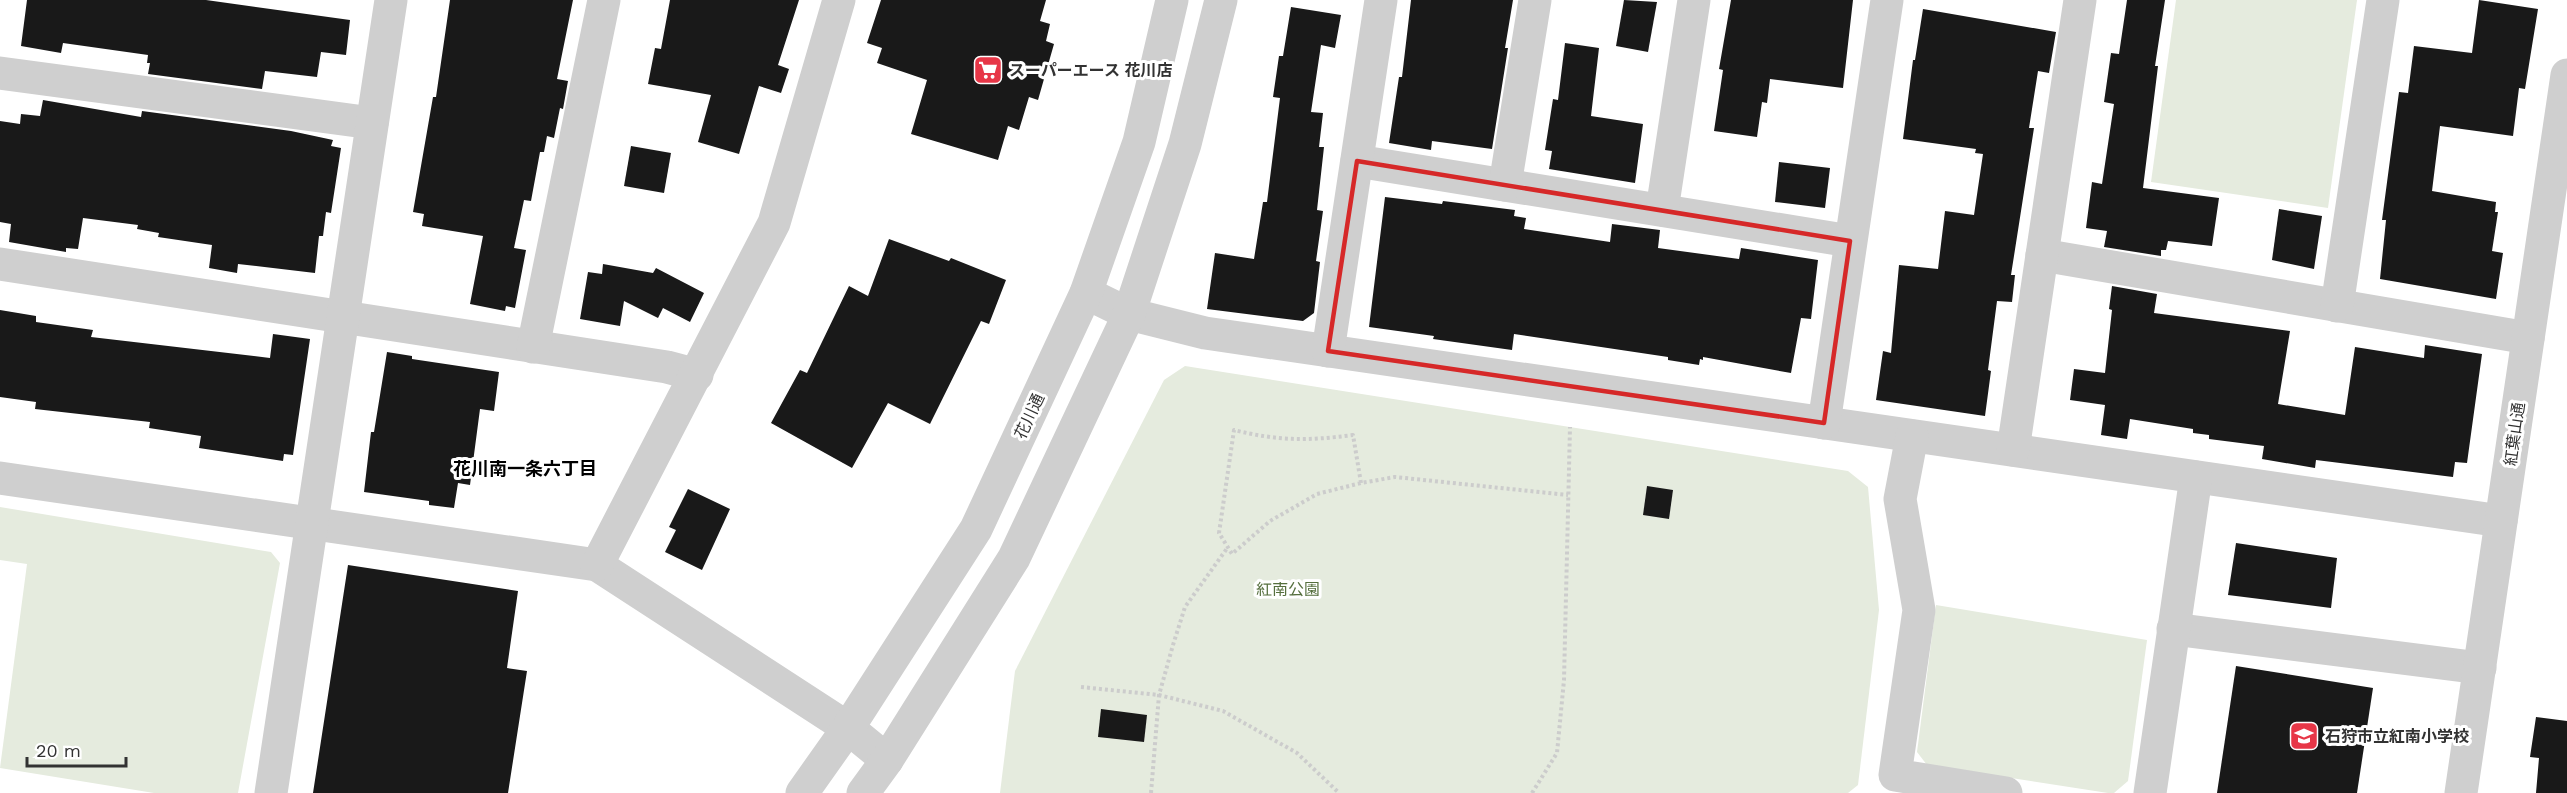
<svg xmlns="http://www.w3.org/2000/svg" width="2567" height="793" viewBox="0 0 2567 793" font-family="'Work Sans','Noto Sans JP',sans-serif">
	<rect width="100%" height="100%" fill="#fff"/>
	<g fill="#e5ebde">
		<polygon points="2176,0 2357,0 2328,208 2151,182"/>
		<polygon points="1185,366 1848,471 1868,487 1879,610 1858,785 1848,793 1000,793 1015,671 1164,380"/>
		<polygon points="0,507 271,552 280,563 238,793 154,793 0,768 27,564 0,560"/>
		<polygon points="1936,605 2147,640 2128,781 2114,793 2108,793 1927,765 1917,752"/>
	</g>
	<g fill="#191919">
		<polygon points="27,0 206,0 350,20 346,55 321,52 317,77 265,71 262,89 148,74 150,63 147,63 148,55 63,43 61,53 21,46"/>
		<polygon points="450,0 573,0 557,79 568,81 563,109 560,108 554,138 547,136 544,152 540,152 531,201 524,200 514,248 526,250 515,308 506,306 505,311 470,304 483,236 422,226 424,214 413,212 433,97 436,97"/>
		<polygon points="670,0 799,0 778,65 789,69 781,93 759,86 739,154 698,142 711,95 648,84 655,48 661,49"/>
		<polygon points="881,0 1046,0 1040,21 1050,24 1046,41 1054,44 1038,100 1029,97 1019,130 1008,126 998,160 911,134 927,80 877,63 882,48 867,43"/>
		<polygon points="1411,0 1513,0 1505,48 1508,48 1492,149 1432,141 1431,150 1389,143 1399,77 1402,77"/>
		<polygon points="1624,0 1657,2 1648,52 1616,46"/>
		<polygon points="1731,0 1853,0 1843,88 1770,79 1767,103 1762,102 1757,137 1714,131 1723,70 1719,69"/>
		<polygon points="2127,0 2165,0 2155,66 2158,66 2143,188 2219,198 2212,246 2168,241 2166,250 2161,250 2161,256 2104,247 2107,231 2086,228 2092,182 2102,184 2114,104 2104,102 2111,53 2119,54"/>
		<polygon points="2479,0 2538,9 2525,89 2519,88 2513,136 2440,126 2432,191 2496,202 2495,212 2498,212 2492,251 2503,253 2496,299 2380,279 2386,220 2382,220 2399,92 2408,93 2414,46 2472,53"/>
		<polygon points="1291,7 1341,15 1335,48 1321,45 1311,112 1323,113 1319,147 1324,147 1317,210 1323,211 1316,261 1320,262 1314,313 1303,321 1207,309 1215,253 1254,259 1263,202 1267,202 1280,98 1273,97 1279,56 1283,56"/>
		<polygon points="1923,9 2056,32 2049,73 2038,71 2029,128 2034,128 2011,275 2015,275 2012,302 1997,301 1988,370 1991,371 1985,416 1876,400 1883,351 1891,353 1899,265 1938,269 1945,211 1974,215 1983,154 1975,153 1976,149 1903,139 1913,60 1915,60"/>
		<polygon points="1565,43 1599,48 1591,116 1643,124 1635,183 1549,169 1552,151 1545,150 1553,99 1558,100"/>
		<polygon points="43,100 141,117 142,111 291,131 333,140 331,146 341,148 331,213 326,212 323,236 319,236 315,273 238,264 237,273 209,268 212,245 158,237 159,233 137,229 138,225 83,218 78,249 66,248 66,252 9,242 11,224 0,222 0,121 20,124 21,114 40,116"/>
		<polygon points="631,146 671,153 664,193 624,186"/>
		<polygon points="1779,162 1830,168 1825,208 1775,202"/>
		<polygon points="1385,197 1442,204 1443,201 1515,210 1514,216 1526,218 1524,229 1610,242 1612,224 1660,230 1658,248 1739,259 1741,248 1818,260 1811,319 1801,318 1791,373 1703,357 1703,360 1700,359 1699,365 1668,360 1668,357 1514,334 1512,350 1433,339 1434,336 1369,327"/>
		<polygon points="2279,209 2322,216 2314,269 2272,260"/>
		<polygon points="889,239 949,261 951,258 1006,280 989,324 981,321 930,424 888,403 852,468 771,423 800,370 807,373 849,286 868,296"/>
		<polygon points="603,264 653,273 656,268 704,293 690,322 663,308 658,318 624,301 620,326 580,319 588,272 602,274"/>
		<polygon points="2112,286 2157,294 2154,313 2290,331 2278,404 2345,415 2355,347 2424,358 2425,345 2482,354 2467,463 2455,462 2453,477 2316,460 2315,468 2262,459 2264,446 2209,439 2209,435 2193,433 2193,429 2130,419 2127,439 2101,435 2105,405 2070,400 2074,369 2105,373 2112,310 2109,309"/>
		<polygon points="0,310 36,316 36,322 93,330 91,337 270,358 273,334 310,339 293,455 284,454 283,461 199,448 201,436 149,428 150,422 35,409 36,402 0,397"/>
		<polygon points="387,352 412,356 412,359 499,372 494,411 480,409 470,485 458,483 454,508 429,505 429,501 364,492 371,432 374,432"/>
		<polygon points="1647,486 1673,490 1669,519 1643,515"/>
		<polygon points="688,489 730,509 702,570 665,552 676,530 669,527"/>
		<polygon points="2236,543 2337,558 2331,608 2228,595"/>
		<polygon points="348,565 518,591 507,668 527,671 508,793 313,793"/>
		<polygon points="2236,666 2373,688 2357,793 2217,793"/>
		<polygon points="1101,709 1147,715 1144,742 1098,737"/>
		<polygon points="2536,717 2567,721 2567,793 2536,793 2539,758 2530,757"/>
	</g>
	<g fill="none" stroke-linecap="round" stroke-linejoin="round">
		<g stroke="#ccc" stroke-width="4" stroke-dasharray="3 3" stroke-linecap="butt">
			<path d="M 1361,483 L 1353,435 C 1308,441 1278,441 1234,430 L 1219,533 L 1232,554 L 1270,521 L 1317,494 L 1361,483 L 1395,477 L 1568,495"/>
			<polyline points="1081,687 1159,695 1223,711 1297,753 1339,793"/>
			<polyline points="1151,793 1159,695 1173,645 1185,607 1228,547"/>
			<polyline points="1532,793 1557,753 1564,680 1570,427"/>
		</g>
		<g stroke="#cfcfcf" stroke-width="33">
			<polyline points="0,73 372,123"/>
			<polyline points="1357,161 1850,241"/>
			<polyline points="1505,185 1535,0"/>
			<polyline points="1662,210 1694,0"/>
			<polyline points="2042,255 2528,338"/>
			<polyline points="0,264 667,367 697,375"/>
			<polyline points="1086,293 1129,314 1205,333 2501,521"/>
			<polyline points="2337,306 2383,0"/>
			<polyline points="533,347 604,0"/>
			<polyline points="1328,351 1381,0"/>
			<polyline points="1824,423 1887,0"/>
			<polyline points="1912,436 1900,499 1919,610 1895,775 2006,793"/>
			<polyline points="2013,450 2080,0"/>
			<polyline points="0,478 597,565 848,728 887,760"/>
			<polyline points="597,565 774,223 839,0"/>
			<polyline points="2173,629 2480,668"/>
			<polyline points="271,793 391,0"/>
			<polyline points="2150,793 2196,477"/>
		</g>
		<g stroke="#cfcfcf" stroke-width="33">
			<polyline points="802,793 848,728 976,529 1086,293 1139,142 1172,0"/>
			<polyline points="863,793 887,760 1014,558 1129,314 1185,144 1221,0"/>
			<polyline points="2461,793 2567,75"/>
		</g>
	</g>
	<path fill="none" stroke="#d62828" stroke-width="4.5" stroke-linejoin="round" d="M 1357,161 L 1850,241 L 1824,423 L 1328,351 Z"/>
	<defs>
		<g id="supermarket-square" transform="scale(1.5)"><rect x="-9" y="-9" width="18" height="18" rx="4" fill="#e73647" stroke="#fff"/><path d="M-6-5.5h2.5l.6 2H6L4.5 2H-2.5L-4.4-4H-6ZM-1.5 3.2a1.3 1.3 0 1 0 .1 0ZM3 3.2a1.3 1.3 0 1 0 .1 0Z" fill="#fff"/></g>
		<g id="school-square" transform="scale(1.5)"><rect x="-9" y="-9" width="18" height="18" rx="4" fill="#e73647" stroke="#fff"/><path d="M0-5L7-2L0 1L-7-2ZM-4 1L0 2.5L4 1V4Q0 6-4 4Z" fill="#fff"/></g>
	</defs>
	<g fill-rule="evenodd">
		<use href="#supermarket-square" x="988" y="70"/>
		<use href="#school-square" x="2304" y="736"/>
	</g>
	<g text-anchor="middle" stroke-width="6" stroke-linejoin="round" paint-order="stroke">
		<g font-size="16" font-weight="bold" fill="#323232" stroke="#fff" text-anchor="start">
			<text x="1009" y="76">スーパーエース 花川店</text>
			<text x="2325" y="742">石狩市立紅南小学校</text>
		</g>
		<g font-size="16" fill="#323232" stroke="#fff">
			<text transform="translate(1029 416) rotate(-65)" y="6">花川通</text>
			<text transform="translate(2514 434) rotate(-82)" y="6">紅葉山通</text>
		</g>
		<g font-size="16" fill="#566f3e" stroke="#fff">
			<text x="1288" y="595">紅南公園</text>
		</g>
		<g font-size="18" font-weight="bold" fill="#000" stroke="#fff">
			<text x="525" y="475">花川南一条六丁目</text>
		</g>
	</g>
	<path d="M27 757v9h99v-9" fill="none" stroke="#323232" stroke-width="3"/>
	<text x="36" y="757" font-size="18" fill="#323232" stroke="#ffffff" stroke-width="4.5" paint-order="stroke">20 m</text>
</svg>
